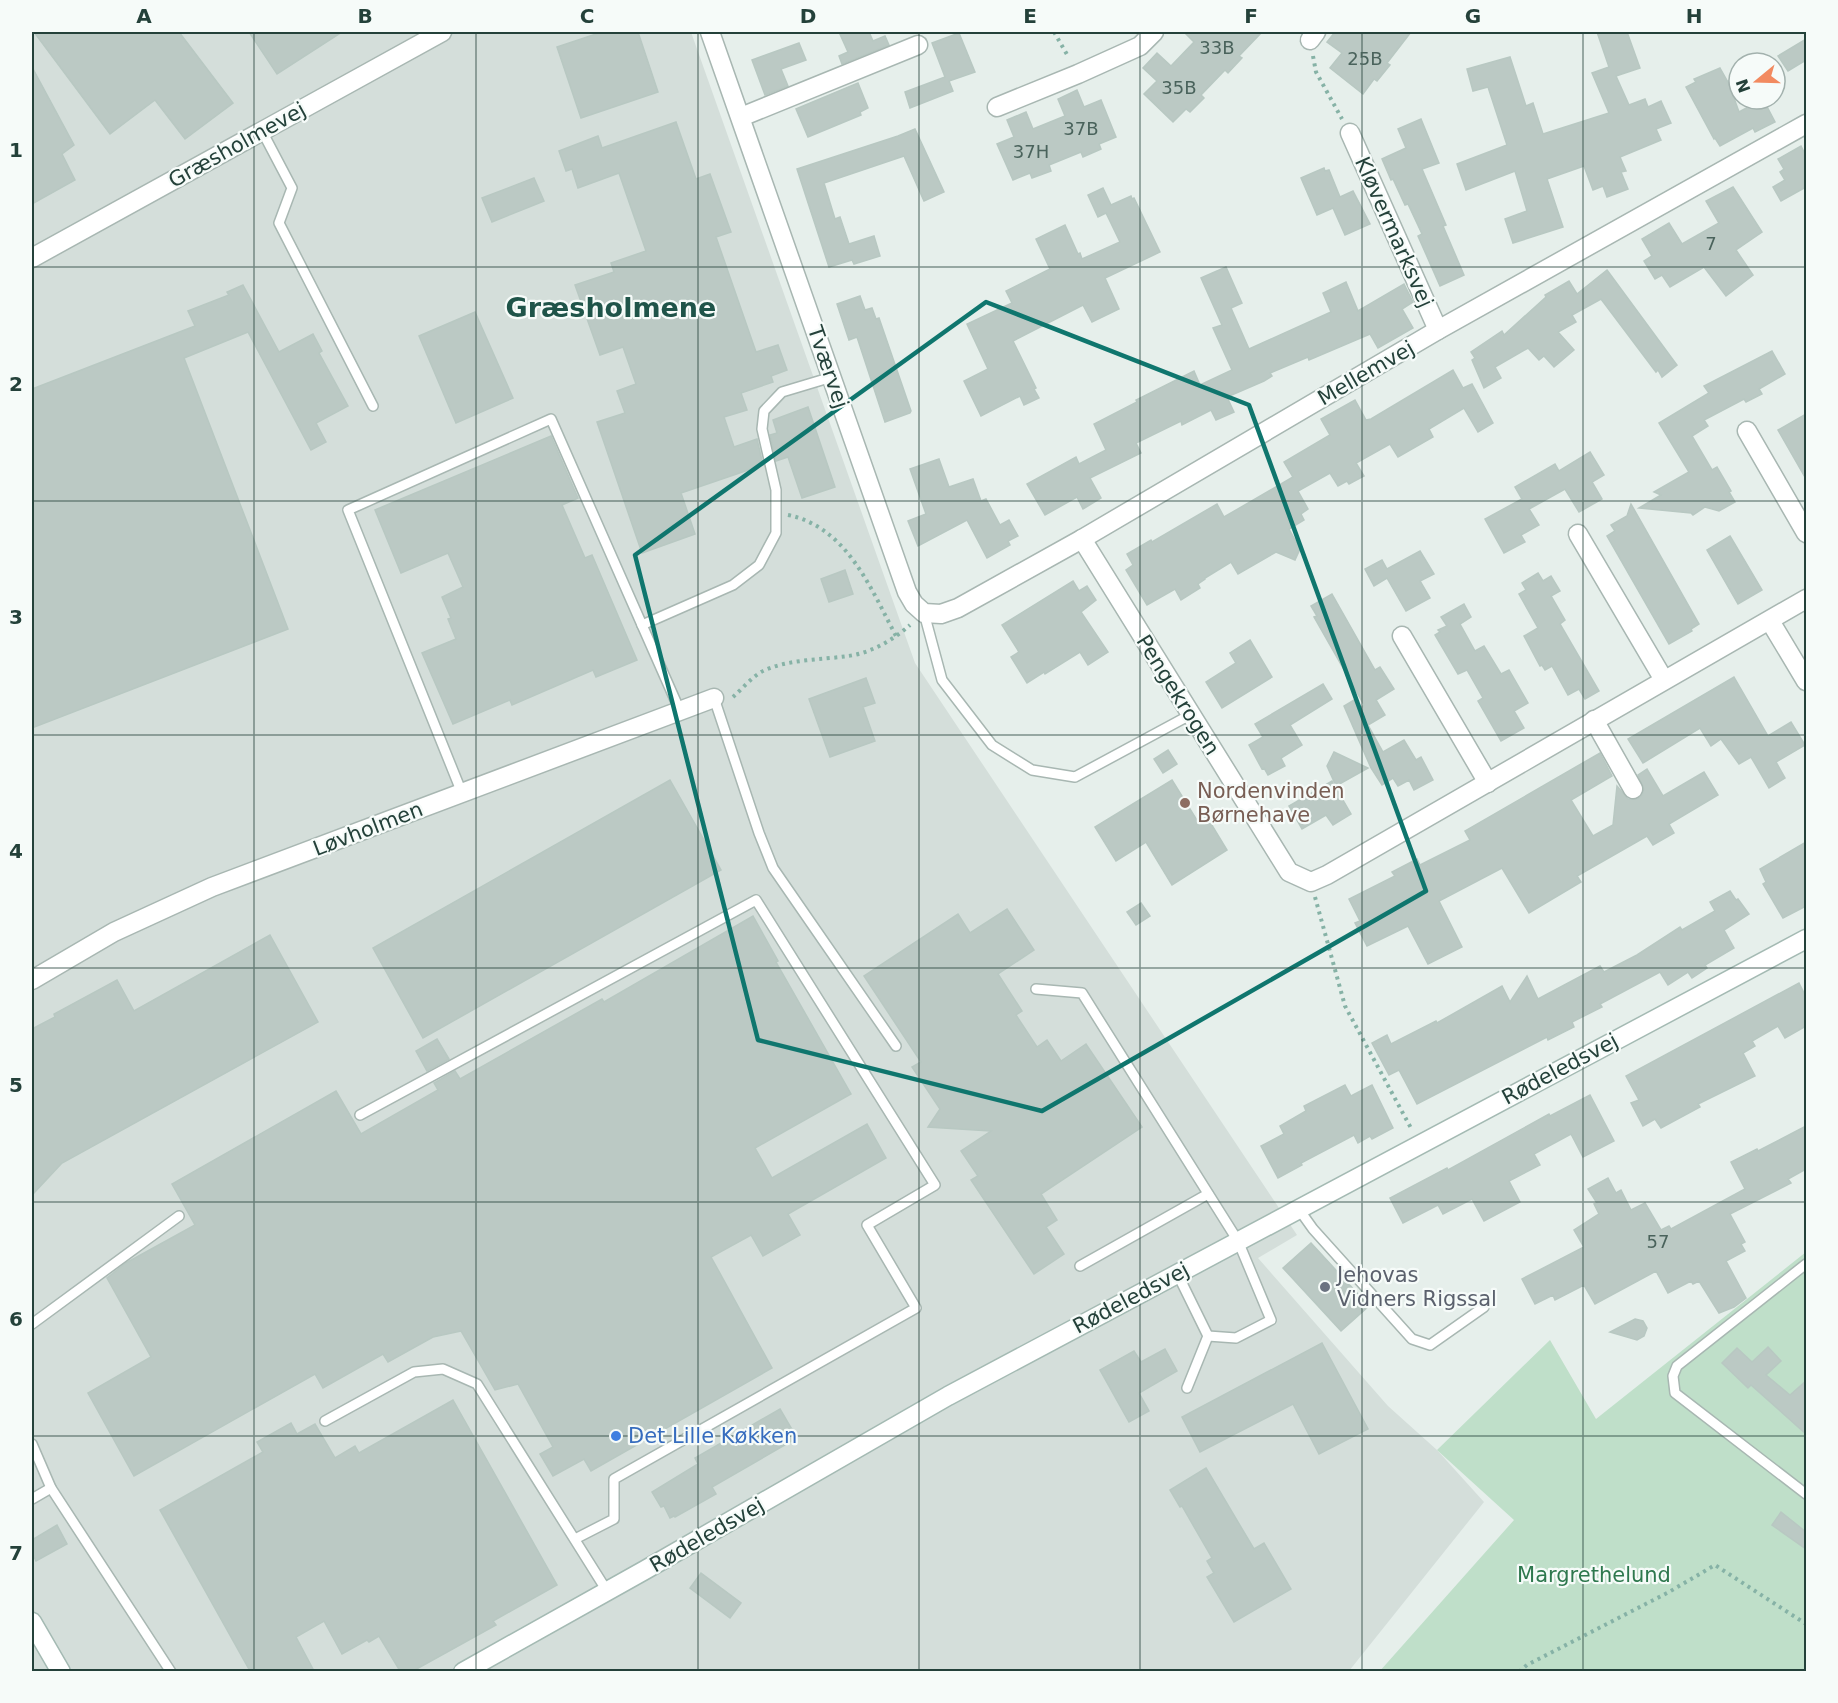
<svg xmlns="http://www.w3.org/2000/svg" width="1838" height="1703" viewBox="0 0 1838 1703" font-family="'DejaVu Sans',sans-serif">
	<rect width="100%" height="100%" fill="#e6efeb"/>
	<polygon fill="#d4deda" points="32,32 691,32 915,663 1297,1235 1258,1258 1388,1406 1437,1450 1484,1502 1349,1671 32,1672"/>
	<polygon fill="#bfdfc9" points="1806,1252 1806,1671 1379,1672 1514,1520 1437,1450 1550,1340 1596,1419"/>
	<g fill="#bbc9c4" stroke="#b8c8c2" stroke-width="1.5">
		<polygon points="34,32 179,32 233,103 185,139 155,100 110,134"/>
		<polygon points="249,32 342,32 277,74"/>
		<polygon points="602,32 638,32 658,92 581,118 557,47"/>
		<polygon points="839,32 869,32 873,41 885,36 889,45 842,64 839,56 848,52"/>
		<polygon points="1184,32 1262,32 1239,56 1242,58 1228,73 1225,70 1201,95 1204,98 1190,112 1186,109 1173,122 1144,94 1157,81 1143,68 1157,53 1171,66 1194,42"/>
		<polygon points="1335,32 1411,32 1387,63 1390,65 1377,81 1374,79 1363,94 1330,68 1342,53 1327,42"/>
		<polygon points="1597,32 1627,32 1640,68 1616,76 1629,105 1645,99 1648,107 1661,101 1671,123 1656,129 1661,140 1620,157 1626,171 1621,172 1628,189 1607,197 1603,186 1593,190 1584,166 1547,179 1563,227 1513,243 1505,219 1527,211 1515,171 1466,190 1457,164 1507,145 1488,87 1473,91 1467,69 1510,57 1526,106 1533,103 1543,134 1609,113 1592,73 1609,67"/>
		<polygon points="959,33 975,72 949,81 953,91 910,108 905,92 945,77 932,43"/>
		<polygon points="1806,39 1806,60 1788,71 1778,56"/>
		<polygon points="799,43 806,60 781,69 788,86 765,95 752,60"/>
		<polygon points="32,67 74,145 62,154 75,180 32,204"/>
		<polygon points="1720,68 1729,84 1739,112 1763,99 1775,122 1755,132 1753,128 1720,146 1715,138 1714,139 1686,87 1696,82 1694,79"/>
		<polygon points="858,83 868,108 860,112 861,115 808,137 796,109"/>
		<polygon points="1077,90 1084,107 1101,100 1116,137 1099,144 1101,149 1083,157 1081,152 1049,165 1051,171 1032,178 1030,173 1013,180 997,144 1014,137 1007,120 1026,112 1033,129 1065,116 1058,99"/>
		<polygon points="1421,119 1439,163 1422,169 1446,225 1443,226 1464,275 1440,286 1418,236 1422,234 1408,204 1405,205 1393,179 1391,180 1382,159 1406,148 1398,129"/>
		<polygon points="676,122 696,179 710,174 731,232 716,237 756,352 778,345 787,370 771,376 773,382 741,393 747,410 724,417 734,447 757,439 763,465 681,493 695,534 642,553 597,422 625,413 617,391 636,384 623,347 600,355 575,285 614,272 611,263 646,251 619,173 578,188 572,169 566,171 559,151 598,136 602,148"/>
		<polygon points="915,129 944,192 924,201 904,156 824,183 835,219 840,217 849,244 874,236 880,256 854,264 852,260 829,267 797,169 898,136"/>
		<polygon points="1801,146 1806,156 1806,187 1781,201 1773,187 1785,180 1780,172 1784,169 1778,159"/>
		<polygon points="1324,168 1325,171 1329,170 1340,197 1353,191 1370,224 1345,235 1333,208 1317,215 1301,178"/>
		<polygon points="534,178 544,201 492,222 482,198"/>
		<polygon points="1733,187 1762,232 1736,250 1753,275 1726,296 1704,267 1670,287 1662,275 1655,279 1644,261 1652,256 1642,239 1669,223 1682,244 1719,223 1706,201"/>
		<polygon points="1103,188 1111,205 1131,196 1132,199 1134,198 1160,252 1105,278 1119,309 1092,322 1083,305 1013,341 1036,388 1034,389 1039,398 1024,405 1020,396 981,416 964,381 988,369 967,324 1012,303 1006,291 1050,269 1036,239 1065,225 1078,254 1080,253 1082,259 1120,242 1106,213 1098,217 1088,195"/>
		<polygon points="1226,267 1242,303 1231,308 1249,349 1331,312 1323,293 1346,282 1358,311 1404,284 1413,302 1402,309 1413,328 1378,348 1370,334 1309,360 1308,357 1270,373 1272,376 1264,381 1227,397 1234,412 1216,420 1211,410 1182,425 1181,421 1136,443 1141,453 1090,478 1101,498 1083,509 1077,497 1045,515 1027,484 1076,457 1079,464 1106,450 1094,424 1137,402 1136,400 1194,371 1200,385 1232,370 1213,328 1222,325 1201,278"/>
		<polygon points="1607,270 1677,365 1662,377 1658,370 1656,372 1601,299 1572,315 1576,322 1558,332 1574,350 1554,367 1544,356 1539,360 1528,348 1495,367 1501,378 1484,388 1472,360 1475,358 1471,352 1502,331 1504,335 1546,297 1545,295 1569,281 1577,294"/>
		<polygon points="243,285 279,352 313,334 322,351 319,353 348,406 316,423 326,442 311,450 248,332 184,358 288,629 32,728 32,389 195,326 188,311 229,295 227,292"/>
		<polygon points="860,296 865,310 872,308 876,319 879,318 911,411 910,413 885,422 857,337 849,340 837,304"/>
		<polygon points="475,312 513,398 456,423 419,336"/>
		<polygon points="1772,351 1785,374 1759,389 1762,394 1746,402 1744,399 1704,420 1708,426 1692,436 1712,470 1717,467 1731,491 1729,492 1735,502 1719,511 1705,507 1693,515 1691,513 1639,508 1661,495 1654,492 1689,472 1659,423 1709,393 1704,386"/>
		<polygon points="1453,370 1463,388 1472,384 1493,423 1478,432 1464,408 1429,429 1433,437 1398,457 1390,444 1356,463 1364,476 1349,484 1347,481 1338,486 1330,473 1298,491 1308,509 1301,514 1304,520 1289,529 1300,549 1295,560 1276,552 1238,574 1231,562 1205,578 1205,579 1198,584 1200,588 1181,600 1175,589 1147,605 1126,570 1133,565 1127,554 1151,540 1152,542 1217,504 1224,517 1293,477 1284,462 1330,435 1321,419 1355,400 1366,420 1371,419"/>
		<polygon points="808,407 835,487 802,498 788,457 776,461 770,435 777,433 773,420"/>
		<polygon points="1806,414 1806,479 1778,430"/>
		<polygon points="551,436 578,498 562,505 585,558 592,555 637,660 596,677 593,670 512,705 510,700 453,724 422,653 456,639 448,619 451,618 442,597 463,587 448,553 401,573 375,510"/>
		<polygon points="1590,452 1604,475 1592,482 1602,499 1579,512 1565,489 1529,509 1539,525 1521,535 1525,542 1504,553 1485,519 1522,499 1515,487 1555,464 1559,471"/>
		<polygon points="939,459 949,487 973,479 981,501 986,499 1000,525 1009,520 1018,536 1008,541 1010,545 987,558 967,520 918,546 908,521 926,514 910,469"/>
		<polygon points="1631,504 1699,624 1691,629 1692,631 1669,644 1607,536 1615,531 1611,525 1627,516"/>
		<polygon points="1730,536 1762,590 1738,604 1707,550"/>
		<polygon points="1420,551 1434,574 1420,581 1430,598 1406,611 1387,578 1374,586 1365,569 1382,560 1387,569"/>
		<polygon points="845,570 853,594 829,602 821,579"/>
		<polygon points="1538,573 1543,581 1551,576 1560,591 1551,596 1565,620 1560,624 1599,691 1585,699 1579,689 1568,695 1552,666 1545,670 1542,665 1540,666 1524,636 1538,628 1519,594 1526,590 1522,583"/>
		<polygon points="1073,581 1079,591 1087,586 1096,600 1081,612 1108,652 1088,665 1080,652 1045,674 1044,672 1027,683 1011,657 1019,652 1002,625"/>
		<polygon points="1332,594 1375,670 1380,667 1394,689 1376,700 1385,715 1368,725 1383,752 1404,740 1416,760 1421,757 1433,780 1414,790 1409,780 1398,786 1393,778 1382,785 1371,768 1344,706 1354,700 1359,709 1364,705 1314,617 1317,616 1311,606"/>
		<polygon points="1464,604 1471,617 1460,624 1475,651 1484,646 1501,674 1509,670 1528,703 1514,711 1524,728 1501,741 1478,701 1483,698 1467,670 1458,674 1435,635 1440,632 1438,630 1447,626 1441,617"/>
		<polygon points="1250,640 1272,677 1222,708 1206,682 1236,663 1230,653"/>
		<polygon points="1734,677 1768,736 1791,722 1805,745 1776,762 1785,778 1769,788 1751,757 1739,764 1721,739 1711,746 1700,728 1643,763 1628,739"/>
		<polygon points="866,678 875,703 863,707 875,741 830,757 809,699"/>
		<polygon points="1323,684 1332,699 1290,725 1302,745 1281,758 1285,766 1268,775 1264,768 1262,769 1249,745 1263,737 1255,724"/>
		<polygon points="1168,750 1177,764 1163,773 1154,759"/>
		<polygon points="1334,752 1368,768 1336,786 1327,766"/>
		<polygon points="1600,753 1612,776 1571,800 1593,836 1613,825 1617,786 1628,799 1638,799 1642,795 1644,789 1638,775 1647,769 1663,796 1704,772 1718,795 1669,824 1674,833 1653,845 1647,836 1577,876 1581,882 1529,913 1502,868 1439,901 1462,947 1428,964 1408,926 1367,946 1355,923 1360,921 1349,899 1395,876 1392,872 1417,859 1420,865 1470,840 1465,831"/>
		<polygon points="670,780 721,870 423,1038 373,948"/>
		<polygon points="1172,780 1198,822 1207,817 1227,850 1172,885 1146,842 1116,861 1095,827"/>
		<polygon points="1332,781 1351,814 1333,825 1326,815 1302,829 1289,806"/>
		<polygon points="1806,842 1806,906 1783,918 1763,884 1766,882 1760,869"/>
		<polygon points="1730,891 1736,900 1738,899 1749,914 1724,930 1734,948 1705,965 1707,968 1692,978 1688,972 1668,985 1660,972 1600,1004 1602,1007 1572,1022 1574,1027 1548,1040 1547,1037 1417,1104 1399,1070 1389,1075 1372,1043 1387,1035 1391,1044 1436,1021 1437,1023 1502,986 1510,1002 1527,976 1538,999 1600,966 1604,972 1637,955 1680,927 1682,930 1715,911 1710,902"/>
		<polygon points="1141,903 1150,916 1136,925 1127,912"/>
		<polygon points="1007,909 1034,950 998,974 1022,1011 1016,1015 1037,1047 1047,1040 1061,1061 1086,1044 1142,1127 1041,1194 1057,1220 1046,1227 1064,1254 1034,1274 971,1180 978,1176 961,1151 991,1131 928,1127 940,1109 912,1067 921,1062 864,976 958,914 970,933"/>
		<polygon points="753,916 778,961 776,962 851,1094 755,1148 772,1178 867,1124 886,1158 788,1214 800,1235 763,1256 751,1235 711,1257 772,1368 591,1471 584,1459 553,1476 540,1454 553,1447 518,1384 495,1390 461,1331 433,1337 388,1362 383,1354 323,1388 315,1374 134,1476 88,1393 151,1357 107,1278 126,1263 195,1225 172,1184 336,1091 361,1134 438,1090 434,1083 455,1071 460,1079 602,999 604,1002"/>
		<polygon points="270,935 318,1022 62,1163 32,1195 32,1029 55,1017 54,1014 117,980 134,1011"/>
		<polygon points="1799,983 1806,997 1806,1026 1785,1038 1778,1026 1752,1041 1755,1046 1743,1053 1755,1076 1698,1104 1700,1107 1661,1128 1655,1119 1643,1126 1631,1103 1639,1100 1626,1076"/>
		<polygon points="437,1039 449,1059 427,1071 416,1051"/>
		<polygon points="1345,1085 1351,1096 1372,1085 1393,1128 1372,1139 1370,1136 1358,1143 1354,1135 1301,1163 1302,1165 1278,1178 1261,1146 1284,1134 1280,1126 1306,1111 1304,1106"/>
		<polygon points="1590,1095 1614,1141 1583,1157 1571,1134 1534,1154 1540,1165 1509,1181 1520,1202 1484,1221 1472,1199 1443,1214 1438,1205 1403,1223 1390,1198 1447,1168 1448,1170 1549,1114 1550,1116"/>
		<polygon points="1806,1126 1806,1169 1788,1179 1791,1183 1730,1214 1745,1242 1741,1244 1745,1251 1726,1261 1746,1298 1734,1307 1719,1313 1699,1281 1693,1284 1691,1281 1668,1293 1656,1271 1595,1304 1584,1285 1555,1300 1553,1295 1535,1304 1522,1279 1584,1247 1574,1230 1599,1214 1594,1204 1597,1203 1588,1189 1608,1178 1616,1193 1621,1190 1631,1210 1645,1203 1661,1230 1669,1226 1671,1229 1745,1189 1731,1162 1757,1149 1758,1151"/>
		<polygon points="1311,1243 1369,1306 1341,1331 1283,1268"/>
		<polygon points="1635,1319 1643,1321 1647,1328 1644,1336 1637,1340 1610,1332"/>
		<polygon points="1322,1343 1368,1429 1319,1454 1293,1404 1200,1452 1182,1417"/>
		<polygon points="1768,1347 1781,1361 1766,1375 1790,1395 1806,1381 1806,1434 1751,1385 1748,1388 1722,1363 1737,1348 1752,1362"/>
		<polygon points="1165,1349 1177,1371 1139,1393 1149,1411 1129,1422 1100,1370 1134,1351 1141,1362"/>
		<polygon points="453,1400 557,1585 493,1621 496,1625 413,1671 400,1671 379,1636 369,1642 367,1640 342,1654 324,1621 296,1637 314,1671 250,1671 160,1510 263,1452 257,1442 291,1423 297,1434 315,1424 335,1458 355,1446 359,1453"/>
		<polygon points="780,1409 797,1438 712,1487 716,1494 675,1517 674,1516 670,1518 664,1506 661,1507 652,1492 698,1464 695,1458"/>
		<polygon points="1206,1468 1254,1549 1264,1543 1291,1589 1234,1622 1207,1577 1214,1573 1207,1561 1212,1558 1182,1506 1180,1507 1170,1490"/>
		<polygon points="1781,1512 1806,1532 1806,1549 1772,1525"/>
		<polygon points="57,1525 67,1544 36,1561 32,1553 32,1540"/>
		<polygon points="701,1573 741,1603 730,1618 690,1588"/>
	</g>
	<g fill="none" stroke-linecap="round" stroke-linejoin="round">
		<g stroke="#a8b7b2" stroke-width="12">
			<g id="lane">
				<polyline points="262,131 292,188 279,223 373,406"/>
				<polyline points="924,613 942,680 992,745 1032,770 1075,777 1190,715"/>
				<polyline points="642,625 733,585 759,565 776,533 776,490 762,429 764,411 782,392 832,377"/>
				<polyline points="714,698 759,833 773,868 896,1046"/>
				<polyline points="462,793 348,510 551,419 680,711"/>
				<polyline points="1036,989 1082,993 1238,1241 1271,1320 1236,1338 1208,1336"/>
				<polyline points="360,1115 756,900 935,1185 867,1225 916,1308 614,1479 614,1519 575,1539"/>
				<polyline points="1298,1208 1313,1229 1412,1339 1430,1345 1484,1307"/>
				<polyline points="1806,1264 1677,1366 1673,1376 1675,1393 1806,1494"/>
				<polyline points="1080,1266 1208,1194"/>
				<polyline points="1177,1273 1208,1336 1187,1388"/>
				<polyline points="32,1324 179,1216"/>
				<polyline points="325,1421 414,1372 443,1369 477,1384 607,1591"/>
				<polyline points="32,1444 51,1488 171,1672"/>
				<polyline points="32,1499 51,1488"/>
			</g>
		</g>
		<g stroke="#a8b7b2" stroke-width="21">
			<g id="street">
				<polyline points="710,32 907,592 914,604 924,613 941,614 958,608 1082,539 1438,330 1806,124"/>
				<polyline points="1310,40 1316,32"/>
				<polyline points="997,107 1078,74 1140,46 1154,32"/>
				<polyline points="741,117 918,45"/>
				<polyline points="1350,133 1438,330"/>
				<polyline points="32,258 442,32"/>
				<polyline points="1747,431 1806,533"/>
				<polyline points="1578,534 1664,680"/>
				<polyline points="1082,539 1289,872 1311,882 1327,875 1806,599"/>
				<polyline points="1770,621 1806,681"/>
				<polyline points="1402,636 1488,783"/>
				<polyline points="1594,720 1633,789"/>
				<polyline points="32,980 114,932 212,887 714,698"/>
			</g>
		</g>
		<g stroke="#a4bab3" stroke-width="21">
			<g id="secondary">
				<polyline points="32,1622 61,1672"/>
				<polyline points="463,1672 645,1570 948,1396 1806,939"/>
			</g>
		</g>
		<g stroke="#86b2a6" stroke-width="4" stroke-dasharray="3 4.5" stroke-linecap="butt">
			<polyline points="1054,32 1069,58"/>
			<polyline points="1313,56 1316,72 1342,119"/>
			<path d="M 788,515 C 847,527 871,589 896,636"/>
			<path d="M 733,697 C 742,689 751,678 761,672 C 786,659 821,660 848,656 C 871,653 893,640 910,625"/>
			<polyline points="1315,897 1345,1006 1412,1130"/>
			<polyline points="1519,1672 1527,1665 1669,1592 1715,1565 1806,1624"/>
		</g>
		<use href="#lane" stroke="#fff" stroke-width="9"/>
		<use href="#street" stroke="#fff" stroke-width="18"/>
		<use href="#secondary" stroke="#fff" stroke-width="18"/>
	</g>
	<path fill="none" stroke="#0f766e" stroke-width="4.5" stroke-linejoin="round" d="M 986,302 L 1249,405 L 1426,891 L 1042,1111 L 758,1040 L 635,555 Z"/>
	<path fill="none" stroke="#24413a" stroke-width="1.5" stroke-opacity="0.55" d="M 254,32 L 254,1672M 476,32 L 476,1672M 698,32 L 698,1672M 919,32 L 919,1672M 1140,32 L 1140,1672M 1362,32 L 1362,1672M 1583,32 L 1583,1672M 32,267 L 1806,267M 32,501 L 1806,501M 32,735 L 1806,735M 32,968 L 1806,968M 32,1202 L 1806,1202M 32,1436 L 1806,1436"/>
	<circle fill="#8d6e63" stroke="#f6fbf9" stroke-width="2" cx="1185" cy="803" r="6"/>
	<circle fill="#6b7280" stroke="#f6fbf9" stroke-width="2" cx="1325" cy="1287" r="6"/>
	<circle fill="#3f7fe0" stroke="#f6fbf9" stroke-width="2" cx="616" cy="1436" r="6"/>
	<g text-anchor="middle" stroke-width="4.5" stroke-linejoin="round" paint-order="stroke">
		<g font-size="18" fill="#4a635c">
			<text x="1217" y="54">33B</text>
			<text x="1365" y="65">25B</text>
			<text x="1179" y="94">35B</text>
			<text x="1081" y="135">37B</text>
			<text x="1031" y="158">37H</text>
			<text x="1711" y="250">7</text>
			<text x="1658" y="1248">57</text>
		</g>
		<g font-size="21" fill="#24413a" stroke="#f6fbf9">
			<text transform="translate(237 145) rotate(-29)" y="7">Græsholmevej</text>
			<text transform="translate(1394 232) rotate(66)" y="7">Kløvermarksvej</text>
			<text transform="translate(828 367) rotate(71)" y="7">Tværvej</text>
			<text transform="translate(1366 373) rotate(-30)" y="7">Mellemvej</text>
			<text transform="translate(1178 695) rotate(58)" y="7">Pengekrogen</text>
			<text transform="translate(368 829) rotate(-21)" y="7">Løvholmen</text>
			<text transform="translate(1560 1069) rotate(-28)" y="7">Rødeledsvej</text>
			<text transform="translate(1131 1298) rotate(-28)" y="7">Rødeledsvej</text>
			<text transform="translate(707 1535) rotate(-30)" y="7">Rødeledsvej</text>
		</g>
		<g font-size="21" fill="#785e54" stroke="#f6fbf9" text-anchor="start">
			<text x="1197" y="798">Nordenvinden<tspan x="1197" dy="24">Børnehave</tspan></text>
		</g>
		<g font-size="21" fill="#5b616d" stroke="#f6fbf9" text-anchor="start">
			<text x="1337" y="1282">Jehovas<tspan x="1337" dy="24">Vidners Rigssal</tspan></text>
		</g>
		<g font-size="21" fill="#366cbe" stroke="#f6fbf9" text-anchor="start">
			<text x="628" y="1443">Det Lille Køkken</text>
		</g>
		<g font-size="21" fill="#2e784e" stroke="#f6fbf9">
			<text x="1594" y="1582">Margrethelund</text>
		</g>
		<g font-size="27" font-weight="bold" fill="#1f5449" stroke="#f6fbf9">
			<text x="611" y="317">Græsholmene</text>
		</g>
	</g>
	<rect width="1838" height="1703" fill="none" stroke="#f6fbf9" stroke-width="66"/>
	<g transform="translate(1757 81) rotate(251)"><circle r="28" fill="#f6fbf9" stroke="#a2b1ad" stroke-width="1.5"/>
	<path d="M0-4.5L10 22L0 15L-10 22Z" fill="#f28a60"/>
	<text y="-9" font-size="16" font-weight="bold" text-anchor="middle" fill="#24413a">N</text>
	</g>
	<rect x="33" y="33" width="1772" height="1637" fill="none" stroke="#24413a" stroke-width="2"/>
	<g font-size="20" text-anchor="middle" font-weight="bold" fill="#24413a">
		<text x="144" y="23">A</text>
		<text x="365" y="23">B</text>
		<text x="587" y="23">C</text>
		<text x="808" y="23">D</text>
		<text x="1030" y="23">E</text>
		<text x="1251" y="23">F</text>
		<text x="1473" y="23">G</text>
		<text x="1694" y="23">H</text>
		<text x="16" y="157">1</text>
		<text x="16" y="391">2</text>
		<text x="16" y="624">3</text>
		<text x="16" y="858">4</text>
		<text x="16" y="1092">5</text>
		<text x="16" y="1326">6</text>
		<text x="16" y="1560">7</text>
	</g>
</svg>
